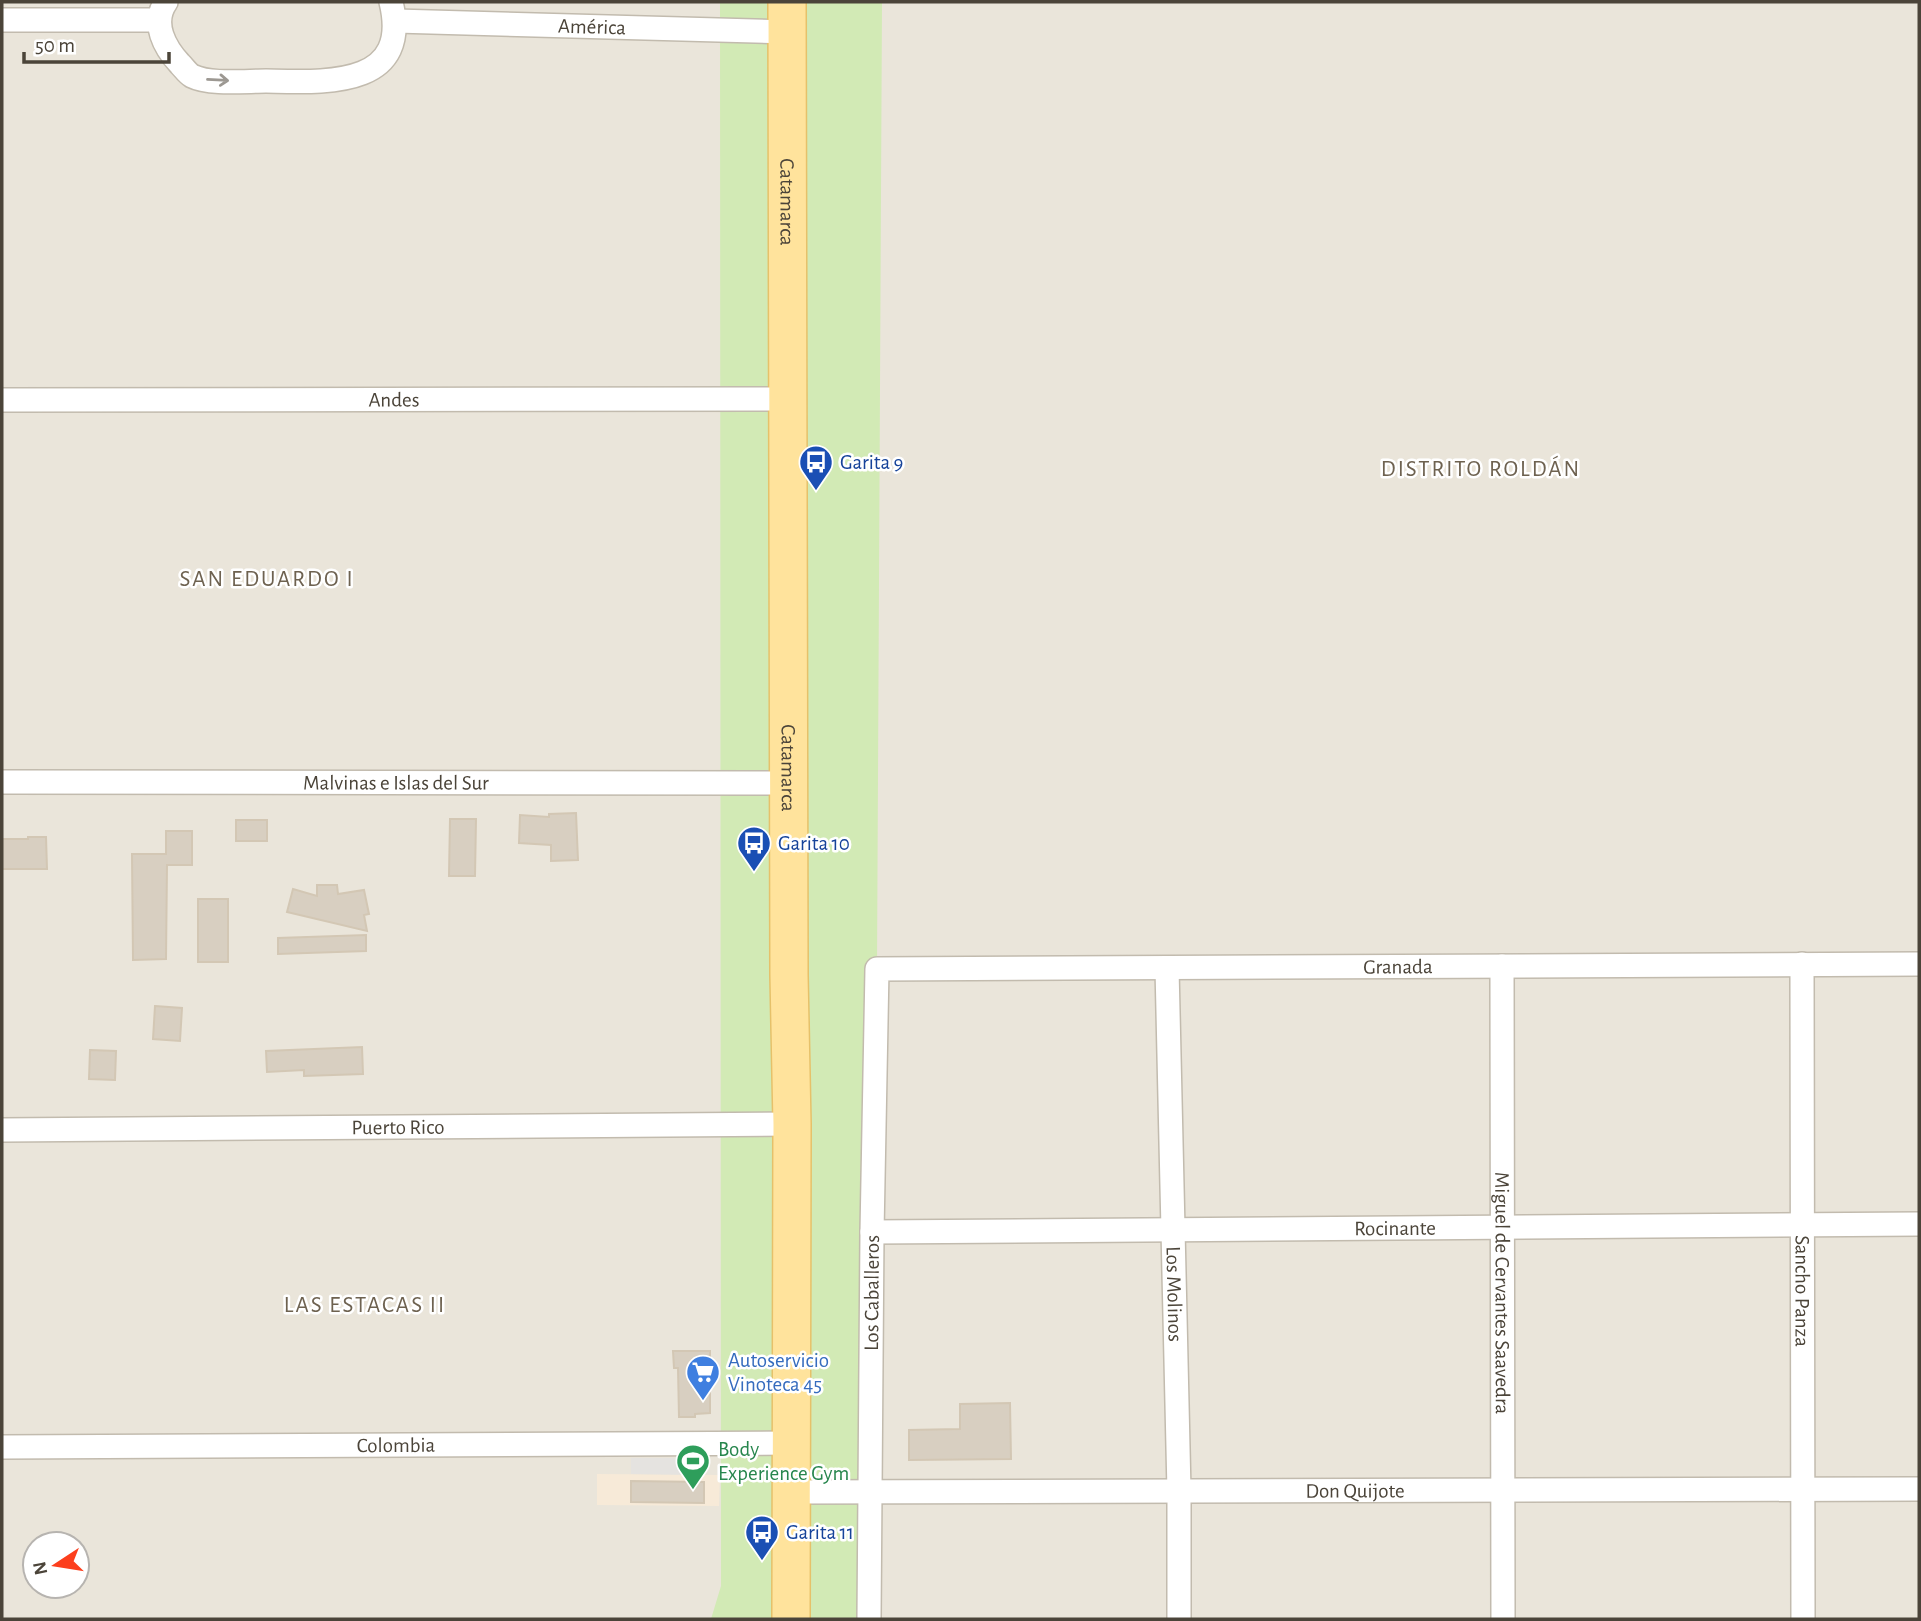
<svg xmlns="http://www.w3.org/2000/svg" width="1921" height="1621" viewBox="0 0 1921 1621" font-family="'Alegreya Sans',sans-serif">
	<rect width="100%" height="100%" fill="#f6f3ec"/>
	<path fill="#eae5da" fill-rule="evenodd" d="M 2,2 L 1919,2 L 1919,1619 L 2,1619 ZM 35,1544 L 77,1544 L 77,1586 L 35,1586 Z"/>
	<polygon fill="#f7ead8" points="597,1474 720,1475 719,1506 597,1505"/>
	<polygon fill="#d2eab5" points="720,2 882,2 877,969 869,1619 711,1619 721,1586"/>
	<polygon fill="#e5e3e0" points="631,1458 704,1458 704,1475 631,1474"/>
	<g fill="#d8cfc1" stroke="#d3c7b4" stroke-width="2">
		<polygon points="576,813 578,860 551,861 551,845 519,843 520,815 549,817 549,814"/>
		<polygon points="450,819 476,819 475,876 449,876"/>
		<rect x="236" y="820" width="31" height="21"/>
		<polygon points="166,831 192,831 192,865 167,865 166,959 133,960 132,854 166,854"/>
		<polygon points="28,837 46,837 47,869 2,869 2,839 28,839"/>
		<polygon points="317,885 337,885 338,894 364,890 369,914 364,915 367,931 287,912 293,889 317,896"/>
		<rect x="198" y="899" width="30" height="63"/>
		<polygon points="366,935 366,951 278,954 278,938"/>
		<polygon points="155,1006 182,1008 180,1041 153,1039"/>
		<polygon points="362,1047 363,1074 304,1076 304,1070 267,1072 266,1051"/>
		<polygon points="90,1050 116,1051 115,1080 89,1079"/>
		<polygon points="673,1351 710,1351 710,1413 695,1414 695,1417 679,1417 678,1368 674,1368"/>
		<polygon points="1010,1403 1011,1459 909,1460 909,1430 960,1429 960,1404"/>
		<polygon points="631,1481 704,1482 704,1503 631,1502"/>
	</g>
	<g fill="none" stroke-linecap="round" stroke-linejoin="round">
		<g stroke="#c2bbae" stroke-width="26">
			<g id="minor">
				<path d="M 166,2 C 151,23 165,48 180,64 C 184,68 187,73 192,76 C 210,85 245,81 266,81 C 324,82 412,89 391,2"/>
				<polyline points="2,20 159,20"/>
				<path id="s1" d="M 396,21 L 787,32"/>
				<path id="s2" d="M 2,400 L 788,399"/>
				<path id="s3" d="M 2,782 L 789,783"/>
				<path id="s4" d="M 1802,964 L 1803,1619"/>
				<path id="s5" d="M 1502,966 L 1503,1619"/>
				<path id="s6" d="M 1167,968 L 1179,1491 L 1179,1619"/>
				<path id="s7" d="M 2,1130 L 792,1124"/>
				<path id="s8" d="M 872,1232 L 1919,1224"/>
				<path id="s9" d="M 2,1447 L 791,1443"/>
				<path id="s10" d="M 791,1492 L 1919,1489"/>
				<path id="s11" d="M 869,1619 L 872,1232 L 877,969 L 1919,964"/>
			</g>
		</g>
		<g stroke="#e6c16a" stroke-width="40">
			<g id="primary">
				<path id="s12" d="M 787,2 L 789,975 L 792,1124 L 791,1619"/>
			</g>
		</g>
		<use href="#minor" stroke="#fff" stroke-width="23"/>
		<use href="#primary" stroke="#ffe39c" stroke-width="37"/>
	</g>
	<defs><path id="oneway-shaft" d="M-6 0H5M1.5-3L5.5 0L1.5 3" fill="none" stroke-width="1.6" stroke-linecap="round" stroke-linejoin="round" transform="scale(1.75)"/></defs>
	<use stroke="#9c9892" href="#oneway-shaft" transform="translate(218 80) rotate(3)"/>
	<defs>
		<g id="bus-pin" transform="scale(1.75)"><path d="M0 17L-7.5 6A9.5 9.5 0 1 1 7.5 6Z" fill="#1a4fb4" stroke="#fff"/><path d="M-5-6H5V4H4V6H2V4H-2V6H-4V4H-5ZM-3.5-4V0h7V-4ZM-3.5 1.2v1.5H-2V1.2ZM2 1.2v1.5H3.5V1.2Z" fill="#fff"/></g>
		<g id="supermarket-pin" transform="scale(1.75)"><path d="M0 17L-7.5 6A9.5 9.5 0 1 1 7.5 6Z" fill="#3f7fe0" stroke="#fff"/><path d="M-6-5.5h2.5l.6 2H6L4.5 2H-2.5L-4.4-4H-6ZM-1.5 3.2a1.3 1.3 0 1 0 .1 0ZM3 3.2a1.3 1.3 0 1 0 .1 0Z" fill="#fff"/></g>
		<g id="stadium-pin" transform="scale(1.75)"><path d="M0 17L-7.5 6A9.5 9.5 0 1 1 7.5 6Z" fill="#2e9e5b" stroke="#fff"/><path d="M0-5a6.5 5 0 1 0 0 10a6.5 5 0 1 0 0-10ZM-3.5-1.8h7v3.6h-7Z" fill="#fff"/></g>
	</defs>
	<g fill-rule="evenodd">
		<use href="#bus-pin" x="816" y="462"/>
		<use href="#bus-pin" x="754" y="843"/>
		<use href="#supermarket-pin" x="703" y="1372"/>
		<use href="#stadium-pin" x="693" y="1461"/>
		<use href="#bus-pin" x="762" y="1532"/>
	</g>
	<g text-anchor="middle" stroke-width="5" stroke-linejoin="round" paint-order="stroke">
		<g font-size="21" fill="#4b4439" stroke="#fff">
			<text dy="7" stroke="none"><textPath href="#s1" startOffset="196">América</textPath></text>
			<text dy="7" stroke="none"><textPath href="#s12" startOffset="200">Catamarca</textPath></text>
			<text dy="7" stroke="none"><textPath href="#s2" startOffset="392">Andes</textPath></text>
			<text dy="7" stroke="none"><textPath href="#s12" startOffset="766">Catamarca</textPath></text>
			<text dy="7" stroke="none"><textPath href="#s3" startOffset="394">Malvinas e Islas del Sur</textPath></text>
			<text dy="7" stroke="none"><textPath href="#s11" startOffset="1171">Granada</textPath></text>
			<text dy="7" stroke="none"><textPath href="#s7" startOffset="396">Puerto Rico</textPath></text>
			<text dy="7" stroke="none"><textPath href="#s8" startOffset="523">Rocinante</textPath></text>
			<text dy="7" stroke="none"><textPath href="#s4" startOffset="327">Sancho Panza</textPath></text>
			<text dy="7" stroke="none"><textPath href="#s6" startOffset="326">Los Molinos</textPath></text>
			<text dy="7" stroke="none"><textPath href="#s5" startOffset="327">Miguel de Cervantes Saavedra</textPath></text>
			<text dy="7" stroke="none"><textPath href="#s11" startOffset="326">Los Caballeros</textPath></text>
			<text dy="7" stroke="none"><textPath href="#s9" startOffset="394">Colombia</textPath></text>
			<text dy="7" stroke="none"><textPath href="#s10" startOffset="564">Don Quijote</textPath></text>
		</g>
		<g font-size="21" fill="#164399" stroke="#fff" text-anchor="start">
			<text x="840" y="469">Garita 9</text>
			<text x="778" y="850">Garita 10</text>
			<text x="786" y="1539">Garita 11</text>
		</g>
		<g font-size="21" fill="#366cbe" stroke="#fff" text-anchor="start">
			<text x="728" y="1367">Autoservicio<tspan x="728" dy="24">Vinoteca 45</tspan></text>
		</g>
		<g font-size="21" fill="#27864d" stroke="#fff" text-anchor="start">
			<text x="718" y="1456">Body<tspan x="718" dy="24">Experience Gym</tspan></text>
		</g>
		<g font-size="23" letter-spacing="2" fill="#6e6250" stroke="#fff">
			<text x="1481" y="476">DISTRITO ROLDÁN</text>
			<text x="267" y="586">SAN EDUARDO I</text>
			<text x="365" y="1312">LAS ESTACAS II</text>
		</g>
	</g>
	<rect width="1921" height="1621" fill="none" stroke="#4b4439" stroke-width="7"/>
	<g transform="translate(56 1565) rotate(258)"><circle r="33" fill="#ffffff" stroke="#b7b4b0" stroke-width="2"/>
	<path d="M0-5L12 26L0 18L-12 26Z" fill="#fc3f1d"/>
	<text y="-10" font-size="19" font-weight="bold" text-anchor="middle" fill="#4b4439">N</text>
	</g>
	<path d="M24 52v10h145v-10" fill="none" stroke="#4b4439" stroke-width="3.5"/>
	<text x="35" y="52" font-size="21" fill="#4b4439" stroke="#ffffff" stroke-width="5" paint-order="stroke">50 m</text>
</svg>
